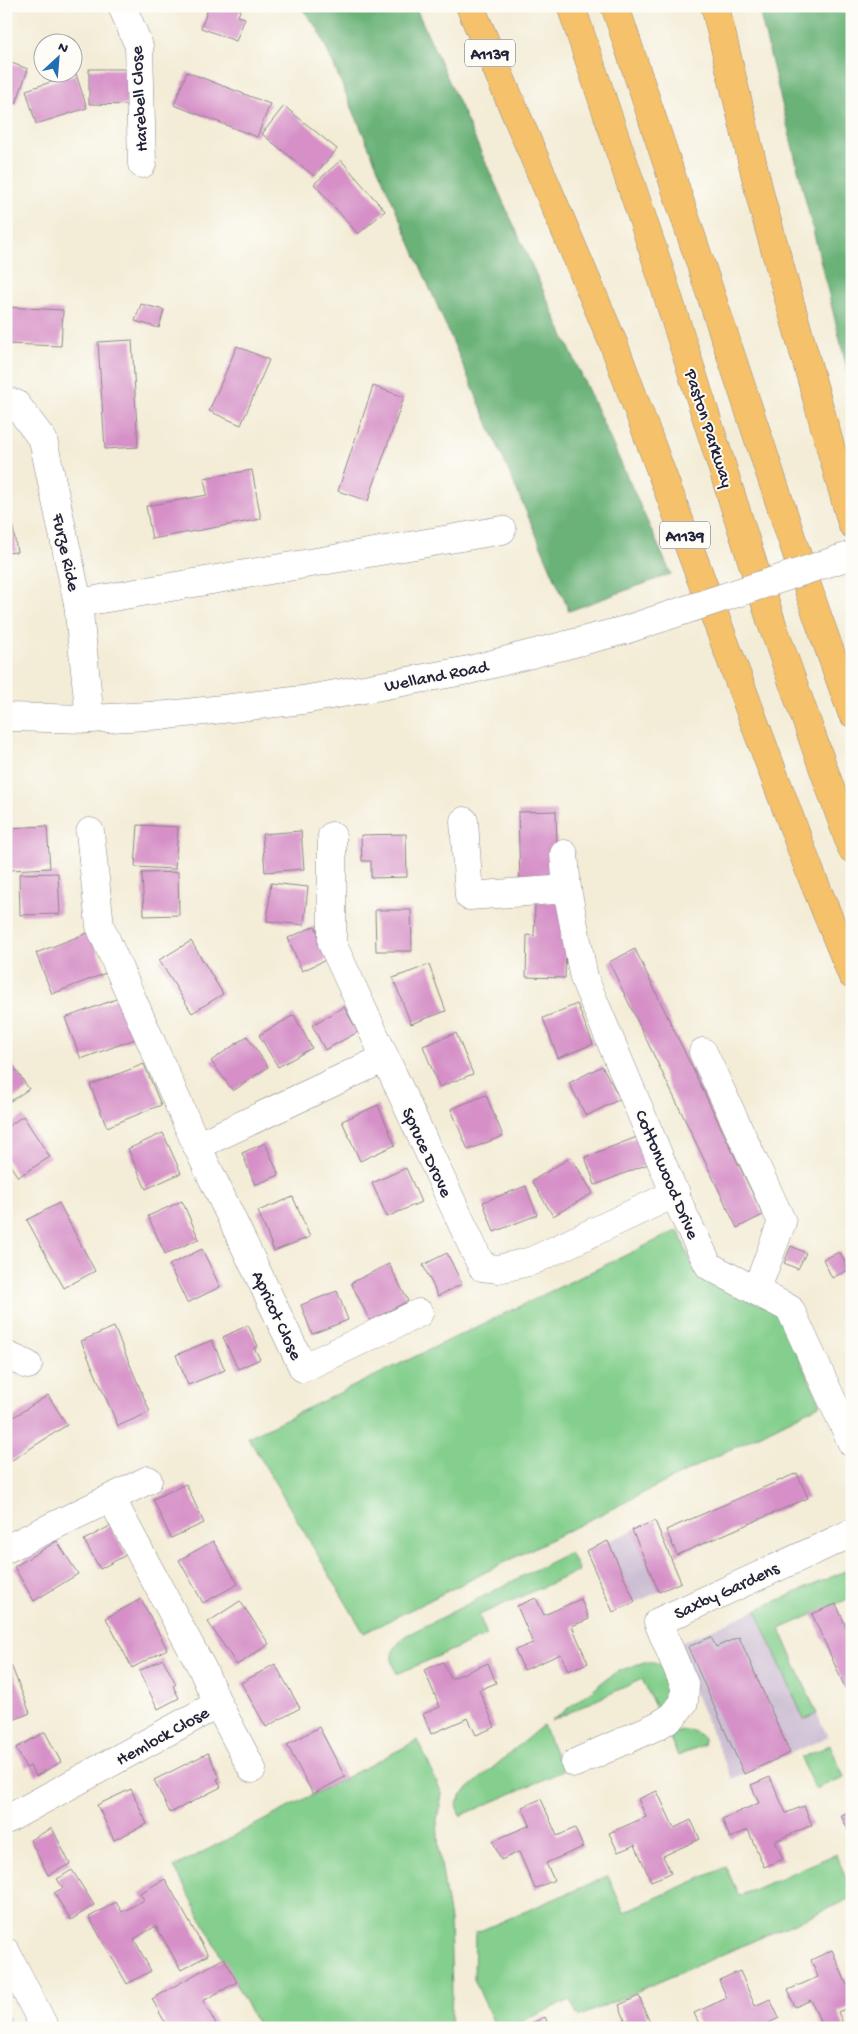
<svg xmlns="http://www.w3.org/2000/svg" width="858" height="2034" viewBox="0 0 858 2034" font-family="'Gochi Hand',sans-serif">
	<rect width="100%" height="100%" fill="#fdfcf7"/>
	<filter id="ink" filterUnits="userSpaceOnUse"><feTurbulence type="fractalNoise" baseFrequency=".02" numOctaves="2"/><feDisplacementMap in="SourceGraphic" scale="10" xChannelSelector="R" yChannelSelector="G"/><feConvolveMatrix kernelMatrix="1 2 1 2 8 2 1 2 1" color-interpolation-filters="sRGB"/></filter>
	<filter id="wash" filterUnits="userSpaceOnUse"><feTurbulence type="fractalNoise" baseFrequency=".0096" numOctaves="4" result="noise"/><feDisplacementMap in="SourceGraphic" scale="20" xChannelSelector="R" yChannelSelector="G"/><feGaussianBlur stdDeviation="1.12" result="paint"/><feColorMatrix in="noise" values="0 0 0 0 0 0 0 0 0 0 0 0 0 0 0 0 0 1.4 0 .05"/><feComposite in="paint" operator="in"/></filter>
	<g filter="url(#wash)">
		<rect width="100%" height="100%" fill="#f3ecd6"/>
		<g fill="#ccbed3">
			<polygon points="655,1521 681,1582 613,1612 586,1551"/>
			<polygon points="756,1610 804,1719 817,1714 828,1737 732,1779 674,1646"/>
		</g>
		<g fill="#84cf8d" stroke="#537864">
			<polygon points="678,1230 695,1272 778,1314 821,1404 364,1633 248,1437"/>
			<path d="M 570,1552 L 579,1571 L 479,1615 L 487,1635 L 397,1674 C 388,1653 391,1652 405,1636 Z"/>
			<polygon points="852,1568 852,1602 850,1598 780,1629 817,1714 804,1720 756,1610"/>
			<polygon points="644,1662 654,1662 664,1667 674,1693 658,1713 642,1679 551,1721 616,1672"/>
			<polygon points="543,1725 563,1771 460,1816 456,1805 462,1794"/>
			<path d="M 681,1730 C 692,1730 697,1731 704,1739 L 703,1745 L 678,1756 L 670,1738 L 673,1733 Z"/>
			<polygon points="418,1740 442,1794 437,1820 439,1851 450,1921 452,1994 450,2028 259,2028 174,1867"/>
			<polygon points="830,1745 844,1777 815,1789 801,1758"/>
			<polygon points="836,1854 852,1892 852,1898 578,2017 570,2000 507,2028 496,2028 474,1979 475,1933 608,1876 624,1912 726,1867 739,1896"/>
		</g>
		<g fill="#6bb278" stroke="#466a5a">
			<polygon points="300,6 415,6 671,574 569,611 318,29"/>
			<polygon points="758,6 852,6 852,389"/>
		</g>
		<g id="blocks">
			<g fill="#d690c7">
				<polygon points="209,6 242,6 238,16 245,18 236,41 201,28"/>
				<polygon points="6,61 28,69 16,104 6,100"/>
				<polygon points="89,69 137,69 137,105 89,104"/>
				<polygon points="187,72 270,104 257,137 174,105"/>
				<polygon points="76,74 87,108 36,124 26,90"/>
				<polygon points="284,106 337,149 314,176 262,134"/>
				<polygon points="341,160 385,211 358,234 314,184"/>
				<polygon points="141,304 164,310 159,328 135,321"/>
				<polygon points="6,307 63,310 61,346 6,344"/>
				<polygon points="132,340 138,447 105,449 98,342"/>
				<polygon points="237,346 269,360 241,425 209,411"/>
				<polygon points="373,386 404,397 368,501 338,491"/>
				<polygon points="252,470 261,519 152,539 146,506 207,495 204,478"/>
				<polygon points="6,486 17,552 6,553"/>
				<polygon points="556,811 558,882 520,883 518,812"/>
				<polygon points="138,825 178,827 175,869 135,867"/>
				<polygon points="47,826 50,868 10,870 7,828"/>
				<polygon points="301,831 304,869 265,872 262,834"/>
				<polygon points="406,834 407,877 371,878 371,861 362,861 361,835"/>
				<polygon points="178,872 179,915 144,916 142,873"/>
				<polygon points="58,873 60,914 20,915 19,874"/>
				<polygon points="271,883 308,887 304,925 267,921"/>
				<polygon points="535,901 567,902 565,978 526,977 527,935 534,936"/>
				<polygon points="375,910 411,910 412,951 376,951"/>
				<polygon points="315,926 330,958 302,971 288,938"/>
				<polygon points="90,932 106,973 52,994 36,953"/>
				<polygon points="191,941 223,994 192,1013 159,960"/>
				<polygon points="635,949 763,1215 737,1228 609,962"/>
				<polygon points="429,965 446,1011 411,1024 393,978"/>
				<polygon points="119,998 135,1039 81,1059 65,1018"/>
				<polygon points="577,1004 593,1044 558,1058 543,1018"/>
				<polygon points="344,1007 358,1032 325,1050 312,1025"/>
				<polygon points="294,1015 312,1048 278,1067 259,1035"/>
				<polygon points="456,1033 473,1074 439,1087 423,1046"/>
				<polygon points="247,1036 268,1067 233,1091 211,1061"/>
				<polygon points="6,1055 29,1089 6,1104"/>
				<polygon points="144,1064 161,1105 107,1127 90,1085"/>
				<polygon points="602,1066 620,1099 586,1116 569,1083"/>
				<polygon points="486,1095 503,1136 468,1150 451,1109"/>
				<polygon points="378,1105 395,1145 360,1161 342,1121"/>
				<polygon points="23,1116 50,1157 18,1177 6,1159 6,1128"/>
				<polygon points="163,1133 181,1173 146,1189 128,1149"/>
				<polygon points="637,1137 648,1164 595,1185 585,1157"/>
				<polygon points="265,1143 279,1175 255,1185 242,1153"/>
				<polygon points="571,1157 593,1193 553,1216 532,1181"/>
				<polygon points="406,1168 421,1202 387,1217 372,1183"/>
				<polygon points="526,1186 537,1215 494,1232 483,1202"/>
				<polygon points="293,1197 310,1237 274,1251 258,1211"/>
				<polygon points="182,1201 199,1239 165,1254 148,1216"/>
				<polygon points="59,1203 95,1271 64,1288 27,1220"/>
				<polygon points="791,1246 806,1253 798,1269 784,1263"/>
				<polygon points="202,1249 220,1287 187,1303 169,1265"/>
				<polygon points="840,1252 848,1270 832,1278 823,1259"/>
				<polygon points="447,1253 462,1284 438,1296 423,1265"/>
				<polygon points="389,1264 408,1301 370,1321 351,1283"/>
				<polygon points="337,1291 348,1320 312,1334 301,1305"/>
				<polygon points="248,1325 258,1346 254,1348 260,1359 238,1369 223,1337"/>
				<polygon points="114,1327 150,1412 118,1426 81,1341"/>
				<polygon points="212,1340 225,1370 188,1385 176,1355"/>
				<polygon points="48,1395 67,1425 6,1464 6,1422"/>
				<polygon points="797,1473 808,1498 677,1555 666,1530"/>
				<polygon points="186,1484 204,1523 171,1538 153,1499"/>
				<polygon points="655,1521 681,1582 659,1592 632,1530"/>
				<polygon points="110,1526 126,1555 100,1569 84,1540"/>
				<polygon points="57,1541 78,1574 34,1601 14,1567"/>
				<polygon points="213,1541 238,1584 203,1603 179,1560"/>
				<polygon points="608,1541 635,1602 613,1612 586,1551"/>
				<polygon points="536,1598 544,1615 581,1599 589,1619 572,1626 588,1663 568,1671 561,1654 524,1670 515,1650 533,1643 517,1606"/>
				<polygon points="141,1599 167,1649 132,1668 106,1618"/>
				<polygon points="240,1601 269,1644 237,1665 208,1622"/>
				<polygon points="836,1604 852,1640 852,1703 812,1614"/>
				<polygon points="711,1637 716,1647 739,1637 790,1753 744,1774 688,1647"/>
				<polygon points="163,1659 176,1684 173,1686 179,1698 158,1709 139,1671"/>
				<polygon points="443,1662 451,1679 488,1663 496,1683 479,1690 495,1727 476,1735 468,1718 431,1734 423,1714 440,1707 424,1670"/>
				<polygon points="275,1664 300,1708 266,1727 241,1683"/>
				<polygon points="11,1665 30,1713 6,1723 6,1666"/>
				<polygon points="319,1727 345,1777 313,1794 287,1745"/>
				<polygon points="45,1732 61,1762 36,1776 30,1766 26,1768 16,1748"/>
				<polygon points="208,1753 220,1778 217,1779 221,1787 170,1813 154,1780"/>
				<polygon points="770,1777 786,1813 804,1806 812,1825 775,1841 783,1859 764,1867 748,1830 730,1838 722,1819 759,1803 751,1785"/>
				<polygon points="131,1789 147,1824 114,1840 97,1805"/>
				<polygon points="657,1791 674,1828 691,1820 700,1839 663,1856 671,1873 651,1881 635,1845 618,1852 609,1833 646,1817 638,1799"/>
				<polygon points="541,1799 557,1836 575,1828 583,1847 546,1863 554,1880 535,1889 519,1852 501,1860 493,1841 530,1825 522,1807"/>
				<polygon points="852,1811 852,1834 850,1834 841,1815"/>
				<polygon points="52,1828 70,1864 48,1875 30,1840"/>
				<polygon points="72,1870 94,1905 71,1920 54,1893 63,1888 57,1879"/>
				<polygon points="165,1879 208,1955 181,1970 156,1926 134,1939 151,1971 127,1984 89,1917 116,1902 122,1912 144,1900 140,1893"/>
				<polygon points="832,1950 847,1985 852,1983 852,2006 838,2012 845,2028 823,2028 811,2000 795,2007 788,1990 818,1977 811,1960"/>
				<polygon points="224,1958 237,1982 203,2001 218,2028 168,2028 152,1999"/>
				<polygon points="740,1971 755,2006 770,1999 779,2018 758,2028 718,2028 716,2024 701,2028 694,2013 727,1998 719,1980"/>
				<polygon points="639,1996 652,2028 607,2028 625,2020 619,2005"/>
				<polygon points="6,2011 14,2028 6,2028"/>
				<polygon points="545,2017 550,2028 527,2028 526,2026"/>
				<polygon points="670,2022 673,2028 657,2028"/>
			</g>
		</g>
	</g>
	<g filter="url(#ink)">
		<use href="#blocks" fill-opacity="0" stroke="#8a8788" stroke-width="1"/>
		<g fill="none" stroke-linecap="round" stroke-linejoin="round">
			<g stroke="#8a8788" stroke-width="29">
				<g id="minor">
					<polyline points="122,6 139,46 142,164"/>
					<polyline points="6,401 16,404 43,440 78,603 90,719"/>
					<polyline points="78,603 502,530"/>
					<polyline points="6,717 90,719 168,715 303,700 469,670 625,630"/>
					<polyline points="464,821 469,896 567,889"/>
					<polyline points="90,832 100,926 197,1146 303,1368 419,1313"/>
					<polyline points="332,836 332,943 482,1267 498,1269 532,1261 676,1193"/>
					<polyline points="564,854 567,889 584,978 685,1218 709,1266 790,1309 852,1443"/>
					<polyline points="703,1052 782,1222 756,1291"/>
					<polyline points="197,1146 385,1058"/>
					<polyline points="6,1355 28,1365"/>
					<polyline points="6,1549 148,1480"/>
					<polyline points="218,1704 252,1769"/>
					<polyline points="575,1763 659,1725 673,1716 684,1702 685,1686 658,1622 852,1533"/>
					<polyline points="6,1820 218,1704 202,1668 111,1498"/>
					<polyline points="6,1952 45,2028"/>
				</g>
			</g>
			<g stroke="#8a8788" stroke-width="29">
				<g id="highway">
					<polyline points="470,6 614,345 810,872 852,975"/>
					<polyline points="571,6 654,253 773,627 852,849"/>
					<polyline points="615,6 817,615 852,713"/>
					<polyline points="715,6 762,203 852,524"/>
				</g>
			</g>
			<use href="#minor" stroke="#fff" stroke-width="28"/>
			<use href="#highway" stroke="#f5c16b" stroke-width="28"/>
			<g stroke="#8a8788" stroke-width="29" stroke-linecap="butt">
				<polyline id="minor-bridge" points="625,630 852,555"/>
			</g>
			<use href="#minor-bridge" stroke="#fff" stroke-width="28"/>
		</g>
	</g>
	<g text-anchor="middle" stroke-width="4" stroke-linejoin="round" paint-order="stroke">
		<g fill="#fdfcf7" stroke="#646373" stroke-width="1">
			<rect x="465" y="39.5" width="50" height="27" rx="4"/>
			<rect x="660" y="521.5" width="50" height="27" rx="4"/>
		</g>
		<g font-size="16" font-weight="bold" fill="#22223b">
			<text x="490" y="59">A1139</text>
			<text x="685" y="541">A1139</text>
		</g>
		<g font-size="18" fill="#22223b" stroke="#fdfcf7">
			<text transform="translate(138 99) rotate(-93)" y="6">Harebell Close</text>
			<text transform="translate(710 428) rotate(72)" y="6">Paston Parkway</text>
			<text transform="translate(67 552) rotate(78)" y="6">Furze Ride</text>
			<text transform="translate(436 675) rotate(-11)" y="6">Welland Road</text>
			<text transform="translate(428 1152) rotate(65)" y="6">Spruce Drove</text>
			<text transform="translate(668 1174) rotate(67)" y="6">Cottonwood Drive</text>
			<text transform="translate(278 1315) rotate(65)" y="6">Apricot Close</text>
			<text transform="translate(726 1590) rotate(-25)" y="6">Saxby Gardens</text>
			<text transform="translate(162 1735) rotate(-29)" y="6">Hemlock Close</text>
		</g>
	</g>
	<rect width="858" height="2034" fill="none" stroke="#fdfcf7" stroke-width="25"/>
	<g transform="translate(58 58) rotate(26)"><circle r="24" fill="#fdfcf7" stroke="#a5a5ac"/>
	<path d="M0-4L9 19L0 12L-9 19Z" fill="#1f6fb2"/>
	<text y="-8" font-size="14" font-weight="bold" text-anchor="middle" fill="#22223b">N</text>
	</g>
</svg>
